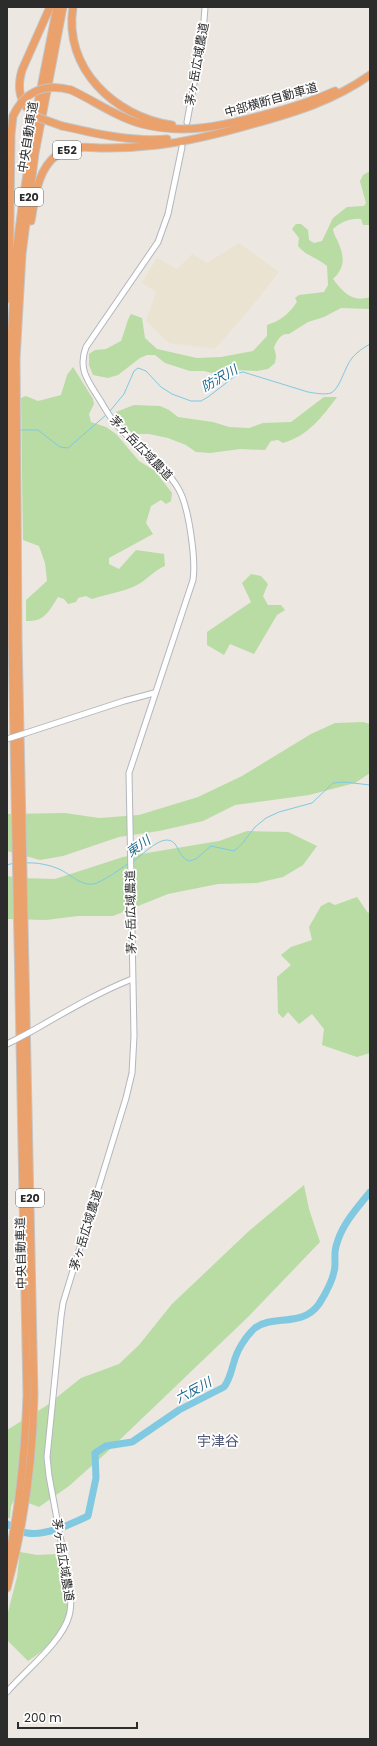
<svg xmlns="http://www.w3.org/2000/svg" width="377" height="1746" viewBox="0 0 377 1746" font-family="Poppins,'Noto Sans JP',sans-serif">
	<rect width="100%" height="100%" fill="#ece7e0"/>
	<polygon fill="#ebe3d2" points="239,243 279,272 250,309 215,349 169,343 146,321 156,292 142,283 157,258 177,269 192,254 207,263"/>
	<g fill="#b8dca4">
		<path d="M 370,171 L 370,225 L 363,225 L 361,219 C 350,218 341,222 333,229 C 334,236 338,240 340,247 C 345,260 343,270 333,279 C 343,292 352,303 370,297 L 370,309 L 341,308 L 324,317 L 308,322 L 289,334 C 280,333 277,341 274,347 L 276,356 L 275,363 L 268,369 L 257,371 L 237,370 L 220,375 L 204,371 L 190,371 L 165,363 L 155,355 L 147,355 L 140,358 L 118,375 L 108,378 L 93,375 L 89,365 L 89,354 L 95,350 L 106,349 L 121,341 C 125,332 126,322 131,314 L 142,318 L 145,338 L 157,349 L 197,358 L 221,357 L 253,351 L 267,336 L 267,325 C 280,321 289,314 297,302 L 295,298 L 299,295 L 324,292 L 328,285 L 327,266 C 318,258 306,256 298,246 L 299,238 L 292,229 L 296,224 L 301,224 L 308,230 L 309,240 L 314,243 L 322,241 L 333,218 L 347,207 L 364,206 L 366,203 L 360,181 L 363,175 Z"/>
		<path d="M 73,367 L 93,399 L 94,404 L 89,414 L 91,422 L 106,427 L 116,434 L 139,461 L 155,471 L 172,493 L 171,501 L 166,504 L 161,500 L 151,506 L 146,523 L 153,534 L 109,558 L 109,564 L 119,569 L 136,550 L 164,554 L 165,566 C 154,570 147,580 137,585 C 123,592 107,594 92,599 L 86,596 L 78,598 L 76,602 L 68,604 L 64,599 L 58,597 C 49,611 45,622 26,621 L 26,600 L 47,581 L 45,563 L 39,546 L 23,540 L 21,398 L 26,396 L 38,401 L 61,395 L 67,375 Z"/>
		<path d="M 324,397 L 337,397 C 322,417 308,436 283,443 L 278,440 L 271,441 L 265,450 L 240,449 L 210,453 L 196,452 L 186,445 L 168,438 L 149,434 L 133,434 L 116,417 L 116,412 L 134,405 L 160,406 L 169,410 L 178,417 L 213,422 L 229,427 L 249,428 L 263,423 L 291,422 Z"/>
		<polygon points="251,574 261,576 268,584 263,596 268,605 281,605 285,610 277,615 254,654 230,644 224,655 207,645 207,632 251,602 242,583"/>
		<polygon points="363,722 370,724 370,773 355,783 309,795 235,805 203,821 159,831 119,837 63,856 40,860 7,851 7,814 65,813 99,818 139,815 198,797 242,776 311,734 335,723"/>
		<polygon points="247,831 288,832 317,846 303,865 283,877 257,883 218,884 168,894 113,916 78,916 46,920 7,919 7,876 19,878 55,879 123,857 219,841"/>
		<polygon points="357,897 368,913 370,911 370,1053 357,1057 322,1045 324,1029 312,1014 299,1024 288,1012 283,1018 278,1013 277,977 291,965 281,955 291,947 312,940 309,927 321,906 329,902 335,905"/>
		<polygon points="304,1185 309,1209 320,1242 249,1316 106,1453 69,1486 39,1507 15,1498 11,1506 10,1518 7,1518 7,1430 46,1406 81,1378 119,1364 139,1345 172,1304 249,1231"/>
		<path d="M 20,1552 L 37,1555 L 58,1554 C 65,1565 62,1577 65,1590 C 65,1594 69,1597 69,1601 C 71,1626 47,1649 28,1661 L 7,1640 L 7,1616 L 17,1577 Z"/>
	</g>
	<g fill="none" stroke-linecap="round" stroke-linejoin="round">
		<g stroke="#80c9e1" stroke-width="1">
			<path d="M 110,411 L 124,394 L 134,371 L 138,368 L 146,371 L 161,387 L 172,394 L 191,401 L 201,401 L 208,397 L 239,373 L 243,372 L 308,392 C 315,393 324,395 331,393 C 340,389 345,366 352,358 C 357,352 363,348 370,344"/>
			<polyline points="20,430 38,430 60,447 68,448 106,415"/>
			<path d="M 134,861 C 145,853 167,828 177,847 C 180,853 183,859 189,861 L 196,859 L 211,846 L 234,851 L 242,844 L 255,827 L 266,818 L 279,812 L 312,803 L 333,783 L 344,782 L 370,785"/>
			<path d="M 25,863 C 36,862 51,865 61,870 C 73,876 83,888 97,883 C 108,878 119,870 129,863"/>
			<polyline points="7,865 14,863"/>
		</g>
		<path stroke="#80c9e1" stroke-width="7" d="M 7,1524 C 13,1527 21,1532 27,1533 C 47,1536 71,1524 88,1516 L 96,1478 L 95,1453 L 106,1446 L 132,1442 L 179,1410 L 224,1387 C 230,1379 231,1371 234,1362 C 237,1350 246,1336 255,1328 C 273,1314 302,1328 319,1304 C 326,1293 335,1278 335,1264 C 335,1254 334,1251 338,1240 C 344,1222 358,1207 370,1192"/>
		<g stroke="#b4b6be" stroke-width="7">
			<g id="minor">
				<polyline points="187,122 203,34 205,7"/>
				<polyline points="26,733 124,701 154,693"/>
				<path d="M 32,1031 C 65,1012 97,993 132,979"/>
				<polyline points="7,1044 15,1040"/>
				<path d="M 7,1692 C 25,1671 62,1642 69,1616 C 71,1609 71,1602 71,1595 L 49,1476 L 47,1457 L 61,1317 L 63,1303 L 126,1098 L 132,1073 L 134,1036 L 129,773 L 193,580 C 196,560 189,506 178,488 C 164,464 135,446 117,425 C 109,417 104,406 98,397 C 87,380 78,368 86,347 L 158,242 L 168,214 L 182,147"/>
			</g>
		</g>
		<g stroke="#c4c4c4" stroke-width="9">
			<g id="highway">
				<path d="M 73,7 C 63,68 115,117 172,125"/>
				<path d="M 71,90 C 95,101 116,117 142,124 C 183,135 223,126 263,115 C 287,109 311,102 335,91"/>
				<path d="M 27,108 C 18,96 18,84 22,70 L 50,7"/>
				<path d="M 62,126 C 97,134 131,142 167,139"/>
				<path d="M 31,221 C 35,199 37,169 57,155 C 71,144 90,148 107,148 C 124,148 141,147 158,145 C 191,141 222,133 253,124 C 296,112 333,101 370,75"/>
				<polyline points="9,299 11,134 13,116"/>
				<path d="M 7,1565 C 20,1508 25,1453 27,1395 L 12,639 L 10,359 L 16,253 L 23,200 L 39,98 L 57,7"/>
				<path d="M 7,1588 C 24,1525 33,1460 34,1395 L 18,638 L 16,359 L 22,254 L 35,153 L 63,7"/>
			</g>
		</g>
		<use href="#minor" stroke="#fff" stroke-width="5"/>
		<use href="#highway" stroke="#eba16c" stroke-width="7"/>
		<g stroke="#b4b6be" stroke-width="7" stroke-linecap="butt">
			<g id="minor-bridge">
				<polyline points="7,739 26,733"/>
				<polyline points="15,1040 32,1031"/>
			</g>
		</g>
		<g stroke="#c4c4c4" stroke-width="9" stroke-linecap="butt">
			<g id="highway-bridge">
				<polyline points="27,108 37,117 62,126"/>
				<path d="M 13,116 C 25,91 44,83 71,90"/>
			</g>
		</g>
		<use href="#minor-bridge" stroke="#fff" stroke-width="5"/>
		<use href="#highway-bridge" stroke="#eba16c" stroke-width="7"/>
	</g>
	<g text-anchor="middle" stroke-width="3.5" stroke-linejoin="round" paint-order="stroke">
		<g fill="#fff" stroke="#6b6b6b" stroke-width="1">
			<rect x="53" y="141" width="28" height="18" rx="3"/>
			<rect x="15" y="188" width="28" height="18" rx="3"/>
			<rect x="16" y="1189" width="28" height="18" rx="3"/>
		</g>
		<g font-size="11" font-weight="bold" fill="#2c2c2c">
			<text x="67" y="154">E52</text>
			<text x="29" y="201">E20</text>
			<text x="30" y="1202">E20</text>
		</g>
		<g font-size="12" fill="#2c2c2c" stroke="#fff">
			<text transform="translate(197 64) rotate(-80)" y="4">茅ヶ岳広域農道</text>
			<text transform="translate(271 100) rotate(-16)" y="4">中部横断自動車道</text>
			<text transform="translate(28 137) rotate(-81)" y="4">中央自動車道</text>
			<text transform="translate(141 448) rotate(46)" y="4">茅ヶ岳広域農道</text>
			<text transform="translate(131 912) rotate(-91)" y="4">茅ヶ岳広域農道</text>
			<text transform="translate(86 1230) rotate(-73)" y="4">茅ヶ岳広域農道</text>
			<text transform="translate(21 1253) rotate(-91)" y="4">中央自動車道</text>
			<text transform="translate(63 1560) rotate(81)" y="4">茅ヶ岳広域農道</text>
		</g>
		<g font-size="13" font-style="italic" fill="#1e6a8e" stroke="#fff">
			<text transform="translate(219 378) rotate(-30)" y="5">防沢川</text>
			<text transform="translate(138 846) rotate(-35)" y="5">東川</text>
			<text transform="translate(193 1390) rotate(-28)" y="5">六反川</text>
		</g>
		<g font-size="14" fill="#515978" stroke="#fff">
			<text x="218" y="1446">宇津谷</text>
		</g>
	</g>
	<rect width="377" height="1746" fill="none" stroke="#2c2c2c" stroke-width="16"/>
	<path d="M18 1722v6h119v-6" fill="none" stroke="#2c2c2c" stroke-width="2"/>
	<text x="24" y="1722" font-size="12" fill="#2c2c2c" stroke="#ffffff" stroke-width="3" paint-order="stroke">200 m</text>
</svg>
